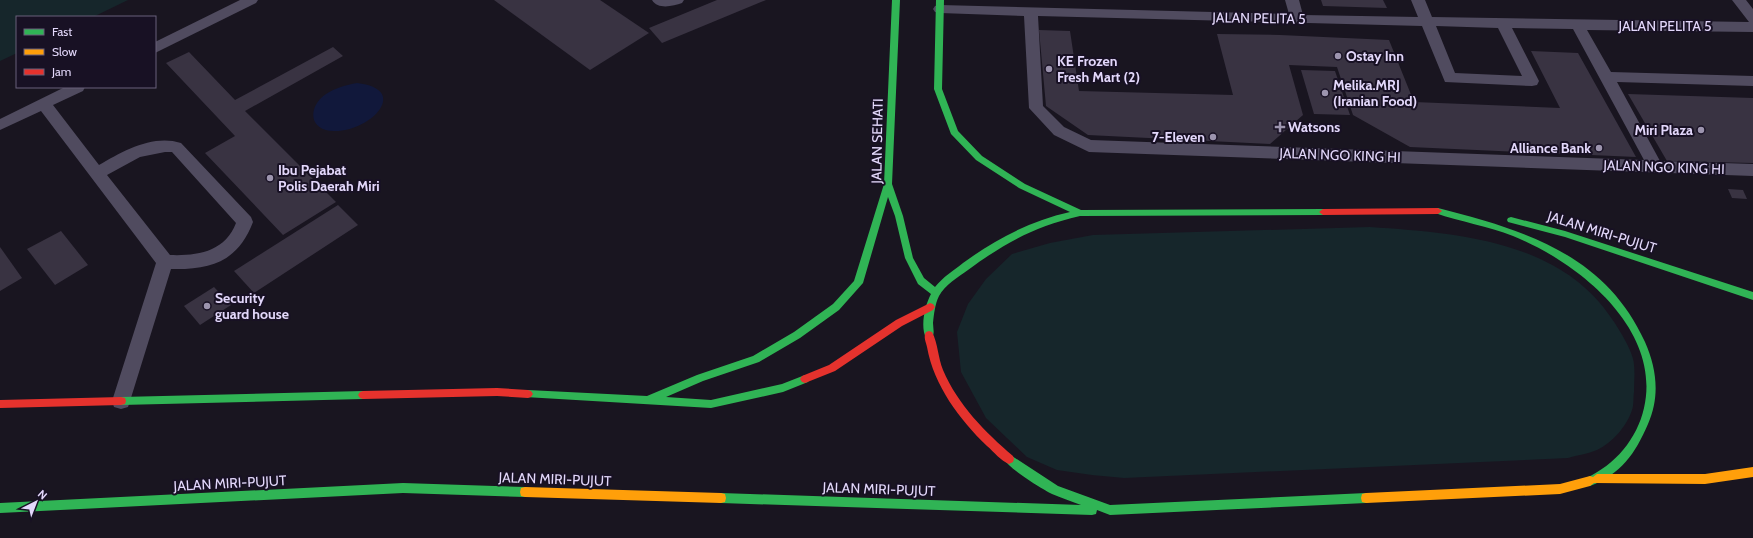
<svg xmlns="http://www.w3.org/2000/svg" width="1753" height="538" viewBox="0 0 1753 538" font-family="Cabin,sans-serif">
	<rect width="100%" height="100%" fill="#191520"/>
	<g fill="#16262b">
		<polygon points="0,0 128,0 93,17 17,17 17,53 0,61"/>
		<path d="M 1370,227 C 1456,233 1560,240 1612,319 C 1619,329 1634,353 1634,365 C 1635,374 1634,383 1634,392 C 1633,398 1634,405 1632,410 C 1627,426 1612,443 1597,450 C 1588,454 1577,455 1568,458 L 1124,478 L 1092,475 L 1057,470 L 1027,457 L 986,418 L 961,372 L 957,332 L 968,304 L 986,279 L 1012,254 L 1050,243 L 1093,235 Z"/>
	</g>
	<path fill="#11183b" d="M 357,83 C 411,89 371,132 334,131 C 309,131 307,107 326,94 C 335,88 346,85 357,83 Z"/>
	<g fill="#393342">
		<polygon points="494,0 600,0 649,33 590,70"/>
		<polygon points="717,0 766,0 662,43 649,28"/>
		<polygon points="1321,0 1383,0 1387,8 1323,6"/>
		<polygon points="1039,30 1070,31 1079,91 1233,95 1217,34 1280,35 1389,40 1414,102 1560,108 1531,51 1578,53 1636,157 1410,147 1353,115 1337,67 1289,65 1303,115 1270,144 1088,135 1046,106"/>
		<polygon points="333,47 343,56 245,111 336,202 283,235 205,153 235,136 166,63 189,52 235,100"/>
		<polygon points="1301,70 1335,71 1350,115 1314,114"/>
		<polygon points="1628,94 1753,98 1753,163 1667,161"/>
		<polygon points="1728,189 1743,190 1747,199 1732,198"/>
		<polygon points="338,205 358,225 254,293 234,271"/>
		<polygon points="61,231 88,265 55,285 27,249"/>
		<polygon points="0,247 22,278 0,291"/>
		<polygon points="214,287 231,305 200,325 184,306"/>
	</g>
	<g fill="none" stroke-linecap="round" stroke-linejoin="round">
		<g fill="#504b5f" fill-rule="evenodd">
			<polygon points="240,0 258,0 256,3 155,53 155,42"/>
			<path d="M 652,0 L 684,0 L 682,3 C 673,6 658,10 652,0 Z"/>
			<path d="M 1285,0 L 1299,0 L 1303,15 L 1418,17 L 1411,0 L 1425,0 L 1432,17 L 1749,22 L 1732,0 L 1746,0 L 1753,9 L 1753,32 L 1587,30 L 1611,72 L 1753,76 L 1753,86 L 1617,82 L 1660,161 L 1753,164 L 1753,176 L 1089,152 L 1054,135 L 1029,108 L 1024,16 L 940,13 L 935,12 L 933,9 L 935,6 L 940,5 L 1289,14 ZM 1038,16 L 1422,26 L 1445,82 L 1532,86 L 1537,85 L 1539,81 L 1512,28 L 1573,29 L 1644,160 L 1091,140 L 1064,127 L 1043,106 ZM 1436,26 L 1498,28 L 1522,76 L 1455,73 Z"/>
			<path d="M 65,87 L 85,87 L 83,91 L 53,105 L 99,165 C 123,151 153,134 181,143 L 251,217 L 253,222 C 238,261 212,270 171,269 L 130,401 L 128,407 L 121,409 L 114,407 L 112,401 L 156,263 L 41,111 L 0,130 L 0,119 ZM 165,152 L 172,152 L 236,223 C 225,252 197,256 170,255 L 107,175 L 140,157 Z"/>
		</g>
		<g fill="#30b455" fill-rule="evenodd">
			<path d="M 892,0 L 900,0 L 892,184 L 903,216 L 913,258 L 924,278 L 935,287 C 943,277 953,271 963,263 C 996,239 1030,221 1070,212 L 1019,188 L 976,160 L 951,134 L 934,89 L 936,0 L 944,0 L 942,89 L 958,131 L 982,156 L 1025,184 L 1081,210 L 1323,209 L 1327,212 L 1323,215 L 1080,216 C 1034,227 1006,242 968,270 C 958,277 945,285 939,296 C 935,304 934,314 933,323 C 933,328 935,333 932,338 L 929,339 L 926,338 C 920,326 925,305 931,294 L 918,284 L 905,258 L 895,216 L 888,197 L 863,283 L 839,310 L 800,338 L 759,362 L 703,381 L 666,397 L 711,400 L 782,384 L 805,375 L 808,376 L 810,379 L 808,382 L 783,392 L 711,408 L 525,397 L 523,394 L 525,391 L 528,390 L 647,396 L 697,375 L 753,356 L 794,332 L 833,304 L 854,281 L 884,184 Z"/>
			<path d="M 1438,208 C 1524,230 1605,254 1645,342 C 1657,369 1660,397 1648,424 C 1635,454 1621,474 1590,486 L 1586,484 L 1585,481 L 1586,478 C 1615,465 1637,439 1644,408 C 1662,329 1578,262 1513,236 C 1488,226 1461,222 1435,213 L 1434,211 L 1435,209 Z"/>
			<polygon points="1511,217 1565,231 1753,292 1753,300 1565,237 1508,222 1507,220 1508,218"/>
			<polygon points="363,391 366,392 368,395 366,398 363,399 121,405 117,404 116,401 117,398 121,397"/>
			<path d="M 1009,454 L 1058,486 L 1110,505 L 1366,493 L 1370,494 L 1371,498 L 1370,502 L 1366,503 L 1110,515 L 1097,510 L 1096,514 L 1092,515 L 721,503 L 717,502 L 716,498 L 717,494 L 721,493 L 1081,505 C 1071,501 1061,498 1052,494 C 1042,489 1008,468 1004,459 L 1005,456 Z"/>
			<polygon points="403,483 525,487 529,488 530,492 529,496 525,497 403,493 0,513 0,503"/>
		</g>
		<g fill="#ff9f0a" fill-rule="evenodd">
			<polygon points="1753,467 1753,477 1705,484 1594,483 1590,486 1560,494 1366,503 1362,502 1361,498 1362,494 1366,493 1560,484 1590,476 1593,477 1597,474 1705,474"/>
			<polygon points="525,487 721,493 725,494 726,498 725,502 721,503 525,497 521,496 520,492 521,488"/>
		</g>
		<g fill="#e5322d" fill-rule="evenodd">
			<polygon points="1438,208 1442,211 1438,214 1323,215 1319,212 1323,209"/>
			<polygon points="930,303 933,304 935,307 933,310 902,326 835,371 805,383 802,382 800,379 802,376 829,365 896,320"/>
			<path d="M 929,331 L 932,332 C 938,343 938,358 943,370 C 958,405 985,432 1013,456 L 1014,459 L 1013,462 L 1009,464 C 1001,461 994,452 987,446 C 960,420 934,386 927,347 C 926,342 923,337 926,332 Z"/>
			<polygon points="497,388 528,390 531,391 533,394 531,397 528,398 497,396 363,399 360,398 358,395 360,392 363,391"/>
			<polygon points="121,397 125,398 126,401 125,404 121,405 0,408 0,400"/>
		</g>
	</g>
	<g fill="#9c94ae" stroke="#181124" stroke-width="1.5">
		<circle cx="1338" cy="56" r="4"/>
		<circle cx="1049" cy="69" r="4"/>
		<circle cx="1325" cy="93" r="4"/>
		<path d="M1278 121h4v4h4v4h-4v4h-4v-4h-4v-4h4z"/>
		<circle cx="1701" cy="130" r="4"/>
		<circle cx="1213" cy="137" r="4"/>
		<circle cx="1599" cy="148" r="4"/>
		<circle cx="270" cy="178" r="4"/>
		<circle cx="207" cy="306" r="4"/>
	</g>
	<g text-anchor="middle" stroke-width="4" stroke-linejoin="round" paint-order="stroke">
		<g font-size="14" fill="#e3d8fb" stroke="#181124">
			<text transform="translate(1259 18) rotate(1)" y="5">JALAN PELITA 5</text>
			<text x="1665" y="31">JALAN PELITA 5</text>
			<text transform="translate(877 141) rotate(-89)" y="5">JALAN SEHATI</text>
			<text transform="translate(1340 155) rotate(2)" y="5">JALAN NGO KING HI</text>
			<text transform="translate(1664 167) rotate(2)" y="5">JALAN NGO KING HI</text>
			<text transform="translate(1602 232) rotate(17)" y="5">JALAN MIRI-PUJUT</text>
			<text transform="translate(555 479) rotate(2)" y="5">JALAN MIRI-PUJUT</text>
			<text transform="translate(230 483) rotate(-3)" y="5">JALAN MIRI-PUJUT</text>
			<text transform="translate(879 489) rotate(2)" y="5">JALAN MIRI-PUJUT</text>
		</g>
		<g font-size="14" font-weight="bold" fill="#e3d8fb" stroke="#181124" text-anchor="start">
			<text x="1346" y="61">Ostay Inn</text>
			<text x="1057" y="66">KE Frozen<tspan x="1057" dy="16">Fresh Mart (2)</tspan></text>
			<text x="1333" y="90">Melika.MRJ<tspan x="1333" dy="16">(Iranian Food)</tspan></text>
			<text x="1288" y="132">Watsons</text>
			<text x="1693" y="135" text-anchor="end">Miri Plaza</text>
			<text x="1205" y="142" text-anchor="end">7-Eleven</text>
			<text x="1591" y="153" text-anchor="end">Alliance Bank</text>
			<text x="278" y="175">Ibu Pejabat<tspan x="278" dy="16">Polis Daerah Miri</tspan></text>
			<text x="215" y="303">Security<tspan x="215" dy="16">guard house</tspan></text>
		</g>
	</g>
	<rect x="16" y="16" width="140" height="72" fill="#181124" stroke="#69617a"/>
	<rect x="24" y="29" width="20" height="6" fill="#30b455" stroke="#69617a"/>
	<text x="52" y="36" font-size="12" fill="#e3d8fb">Fast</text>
	<rect x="24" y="49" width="20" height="6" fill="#ff9f0a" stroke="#69617a"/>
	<text x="52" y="56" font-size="12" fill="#e3d8fb">Slow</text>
	<rect x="24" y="69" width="20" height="6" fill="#e5322d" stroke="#69617a"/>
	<text x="52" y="76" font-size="12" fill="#e3d8fb">Jam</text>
	<g transform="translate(36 502) rotate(42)" stroke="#181124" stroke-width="3" paint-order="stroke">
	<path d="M0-3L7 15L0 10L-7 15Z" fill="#e3d8fb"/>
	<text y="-6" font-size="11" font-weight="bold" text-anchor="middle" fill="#e3d8fb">N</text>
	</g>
</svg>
